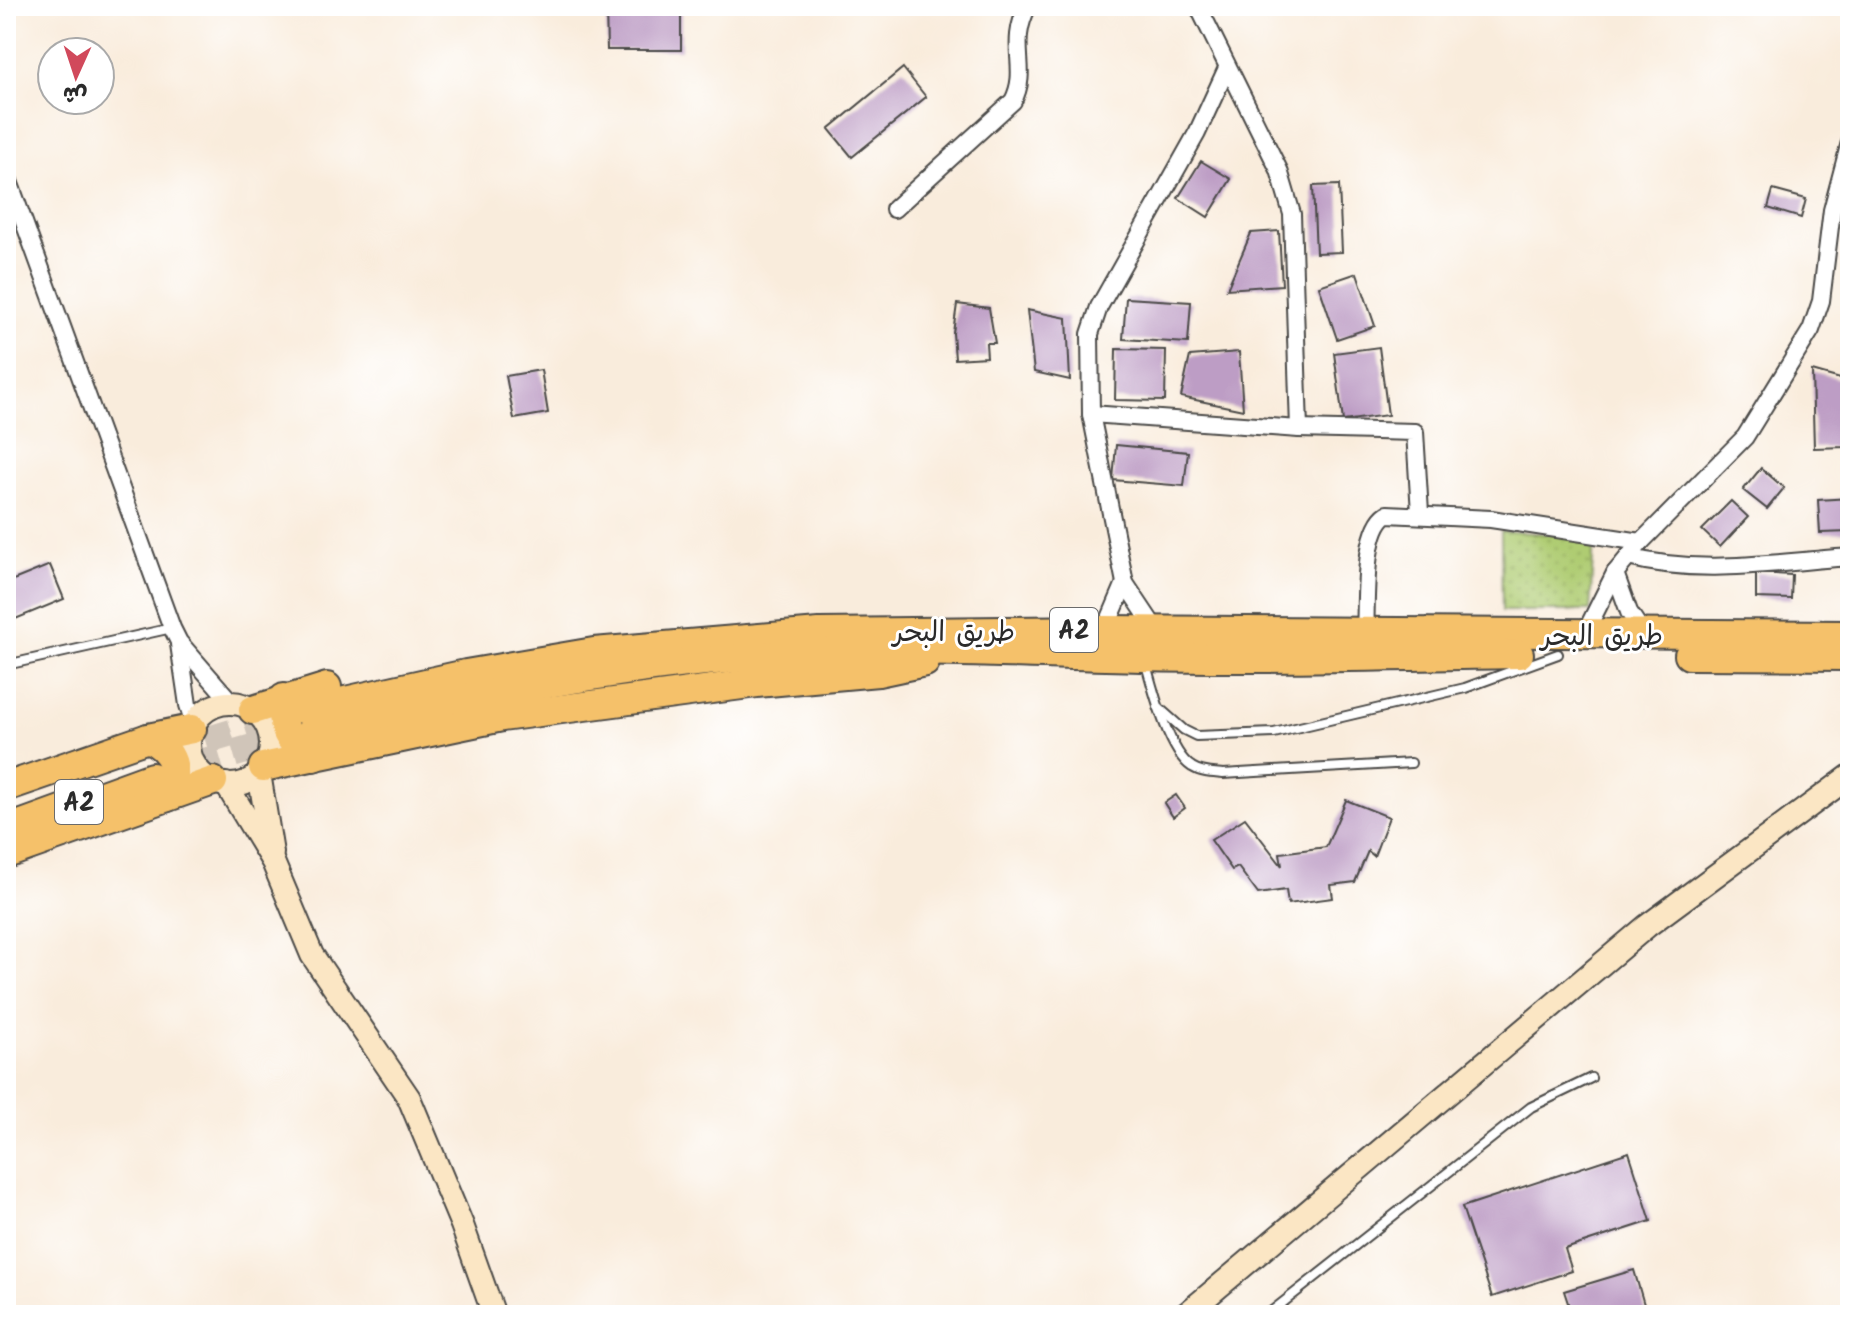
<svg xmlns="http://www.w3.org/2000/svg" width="1856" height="1321" viewBox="0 0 1856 1321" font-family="Kalam,'Playpen Sans Arabic',sans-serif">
	<defs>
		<pattern id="park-dots" width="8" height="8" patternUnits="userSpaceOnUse" patternTransform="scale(2)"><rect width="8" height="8" fill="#afcc72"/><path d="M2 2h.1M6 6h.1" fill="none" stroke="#97af63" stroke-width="1.8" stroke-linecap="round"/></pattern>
	</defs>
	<rect width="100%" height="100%" fill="#fff"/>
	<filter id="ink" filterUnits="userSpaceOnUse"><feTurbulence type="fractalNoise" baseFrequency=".0125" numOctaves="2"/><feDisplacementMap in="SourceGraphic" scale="16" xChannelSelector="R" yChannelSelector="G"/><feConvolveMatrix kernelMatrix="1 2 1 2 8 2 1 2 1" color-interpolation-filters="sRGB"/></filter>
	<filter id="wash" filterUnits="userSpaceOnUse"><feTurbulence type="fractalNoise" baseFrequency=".006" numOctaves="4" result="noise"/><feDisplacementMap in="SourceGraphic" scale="32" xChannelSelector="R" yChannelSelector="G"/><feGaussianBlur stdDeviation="1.8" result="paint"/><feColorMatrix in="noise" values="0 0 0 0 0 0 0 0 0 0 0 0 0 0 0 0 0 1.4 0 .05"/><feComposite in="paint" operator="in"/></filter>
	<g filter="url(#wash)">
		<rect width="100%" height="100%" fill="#f9ecdc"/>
		<polygon fill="url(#park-dots)" stroke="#6d7c4e" stroke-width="2" points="1501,531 1594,537 1590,611 1502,611"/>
		<g id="blocks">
			<g fill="#bd9dc5">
				<polygon points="606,6 681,6 681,50 607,50"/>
				<polygon points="903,68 926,97 852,157 829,129"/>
				<polygon points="1201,161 1231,179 1208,217 1178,198"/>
				<polygon points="1339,185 1342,252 1316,253 1313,186"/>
				<polygon points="1773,190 1806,199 1801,218 1768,208"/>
				<polygon points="1279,231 1282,285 1227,289 1251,233"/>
				<polygon points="1357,273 1375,326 1337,339 1319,286"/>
				<polygon points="1126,298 1191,302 1188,343 1123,339"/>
				<polygon points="957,304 989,308 995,343 986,343 987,357 955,359 953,333"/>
				<polygon points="1027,310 1067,318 1070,380 1034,372"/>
				<polygon points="1379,347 1388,415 1343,421 1334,353"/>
				<polygon points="1116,349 1166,350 1165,401 1115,400"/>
				<polygon points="1239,352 1243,410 1181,397 1190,356"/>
				<polygon points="541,370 548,413 514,419 506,376"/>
				<polygon points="1812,371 1844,380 1846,447 1814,448"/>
				<polygon points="1116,445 1188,452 1184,486 1113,480"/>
				<polygon points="1761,468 1784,488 1767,509 1743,490"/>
				<polygon points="1850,498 1850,532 1820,533 1818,500"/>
				<polygon points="1731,501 1748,517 1720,547 1702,530"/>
				<polygon points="50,565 64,599 13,620 6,605 6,583"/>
				<polygon points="1756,573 1792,575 1791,599 1756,598"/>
				<polygon points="1176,795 1185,808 1173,817 1164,803"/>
				<polygon points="1346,800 1389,817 1374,856 1368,851 1355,882 1331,885 1333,898 1288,904 1286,890 1258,894 1238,867 1232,870 1211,840 1245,818 1282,866 1280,853 1326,847"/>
				<polygon points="1629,1152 1651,1221 1565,1249 1572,1271 1492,1297 1462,1207"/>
				<polygon points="1634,1270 1647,1315 1572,1315 1564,1291"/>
			</g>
		</g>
	</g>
	<g filter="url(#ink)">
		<use href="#blocks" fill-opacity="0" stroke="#4a4846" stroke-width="2"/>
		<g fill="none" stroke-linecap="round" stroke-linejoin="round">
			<g stroke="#d0c5b9" stroke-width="28" stroke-dasharray="28 14" stroke-linecap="butt">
				<polyline points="165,753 305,711"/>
				<polyline points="153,777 311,731"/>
			</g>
			<g stroke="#4a4846" stroke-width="12">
				<g id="lane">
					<path d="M 1146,664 C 1153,690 1169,753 1192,767 C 1201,773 1213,773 1223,774 L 1411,763"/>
					<polyline points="6,665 172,628"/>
					<polyline points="1158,707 1184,730 1196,736 1274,733 1465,688 1558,654"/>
					<polyline points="1267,1315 1531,1107 1591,1078"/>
				</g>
			</g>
			<g stroke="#4a4846" stroke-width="20">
				<g id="street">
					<polyline points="1198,6 1279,170 1292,214 1299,429"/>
					<polyline points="6,173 172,628 179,642 232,703"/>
					<path d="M 894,209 L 1013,101 C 1030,68 1007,46 1028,6"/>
					<polyline points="1091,414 1299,429 1415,432 1420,513"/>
					<path d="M 1628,557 C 1700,576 1777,562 1850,557"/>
					<polyline points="1615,573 1629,612 1645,636"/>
					<polyline points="1105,630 1125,583"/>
					<polyline points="1157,631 1125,583 1091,414 1090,334 1099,307 1197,133 1227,68"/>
					<path d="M 1365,634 C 1367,604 1362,530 1387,514 L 1491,519 L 1641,542"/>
					<polyline points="1584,635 1615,573 1641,542 1745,437 1811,330 1821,301 1832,210 1850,142"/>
					<polyline points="179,644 188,705 194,724"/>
				</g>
			</g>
			<g stroke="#4a4846" stroke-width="26">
				<g id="secondary">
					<circle cx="230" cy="744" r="41"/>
					<polyline points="259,773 272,853"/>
					<polyline points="226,784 273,862 312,955 409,1098 462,1225 494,1315"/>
					<polyline points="1185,1315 1647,926 1850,776"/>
				</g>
			</g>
			<g stroke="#4a4846" stroke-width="32">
				<g id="highway">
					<polyline points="1689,655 1850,656"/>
					<path d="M 284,698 C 280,727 287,743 313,757"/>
					<polyline points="253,710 327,687"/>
					<polyline points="305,710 466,674 594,652 819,633 1105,630 1850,635"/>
					<path d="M 311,731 C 461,698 609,667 762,656 C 889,646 1014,654 1141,657 C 1267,660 1393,656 1519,654"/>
					<path d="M 148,738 C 174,750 181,772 167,797"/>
					<polyline points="263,767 502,717 757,683 878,672 925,662"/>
					<polyline points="6,787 148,738 192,729"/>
					<polyline points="6,830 152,777"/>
					<polyline points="6,854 213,781"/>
				</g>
			</g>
			<use href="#lane" stroke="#fff" stroke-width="8"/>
			<use href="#street" stroke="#fff" stroke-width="16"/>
			<use href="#secondary" stroke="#fbe6c4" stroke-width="22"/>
			<use href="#highway" stroke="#f5c16b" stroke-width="28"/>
		</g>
	</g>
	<g text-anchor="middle" stroke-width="6" stroke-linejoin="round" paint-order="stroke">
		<g fill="#fff" stroke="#6b6b6b" stroke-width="2">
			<rect x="1050" y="608" width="48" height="44" rx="6"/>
			<rect x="55" y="780" width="48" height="44" rx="6"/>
		</g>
		<g font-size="26" font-weight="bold" fill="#2b2b2b">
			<text x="1074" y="639">A2</text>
			<text x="79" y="811">A2</text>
		</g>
		<g font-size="28" fill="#2b2b2b" stroke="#fff">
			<text x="954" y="641">طريق البحر</text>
			<text x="1602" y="645">طريق البحر</text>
		</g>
	</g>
	<rect width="1856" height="1321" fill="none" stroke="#fff" stroke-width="32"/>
	<g transform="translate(76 76) rotate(183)"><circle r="38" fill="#ffffff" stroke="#aaaaaa" stroke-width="2"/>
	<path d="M0-6L14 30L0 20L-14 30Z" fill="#d1495b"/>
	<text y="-12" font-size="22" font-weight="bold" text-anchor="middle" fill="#2b2b2b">ش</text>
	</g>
</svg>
